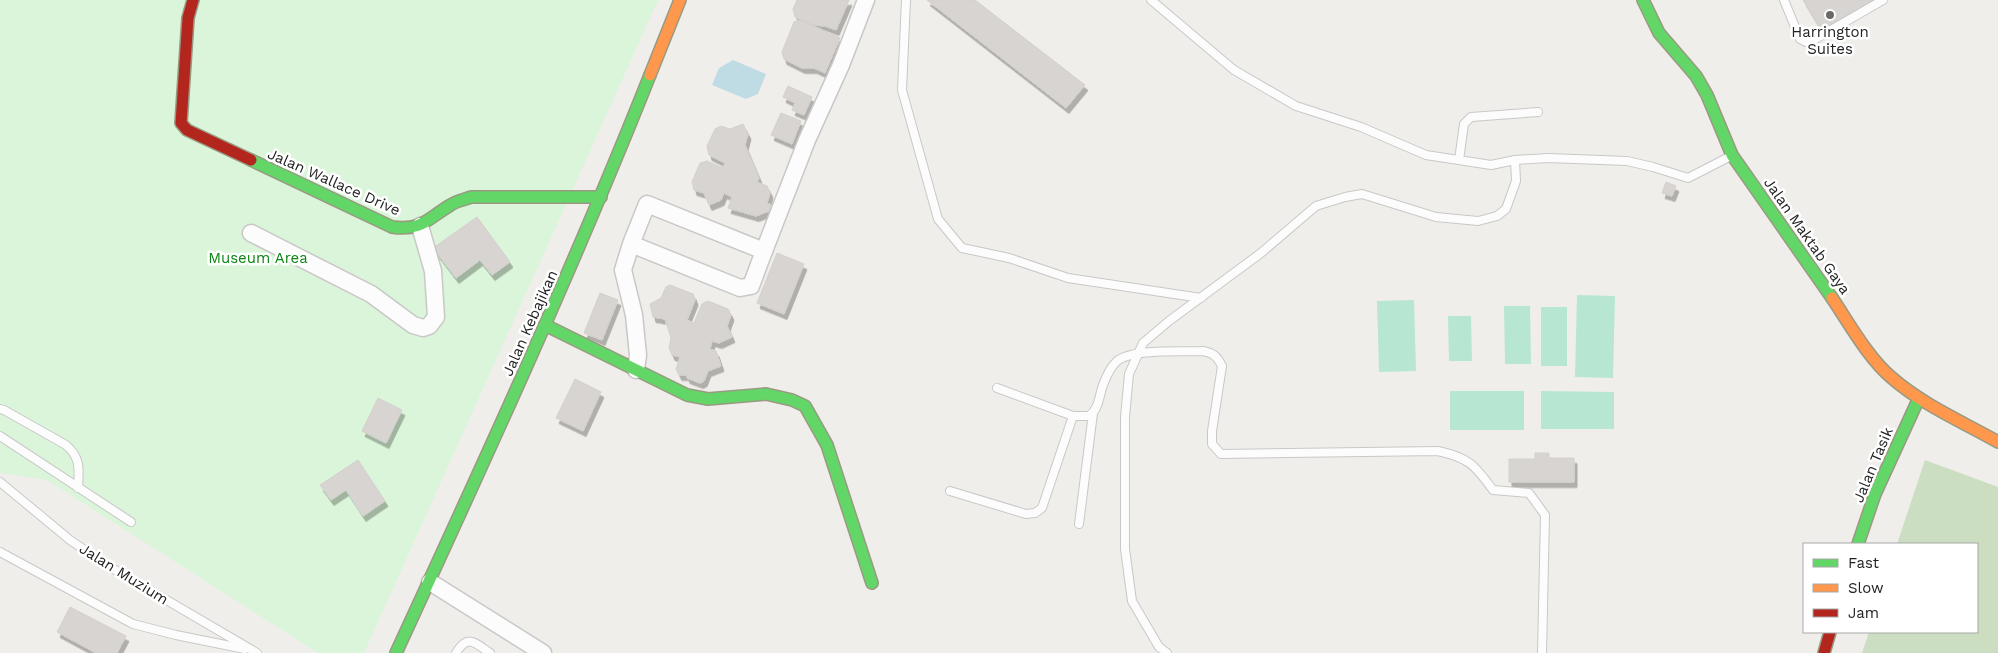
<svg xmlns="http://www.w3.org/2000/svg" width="1998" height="653" viewBox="0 0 1998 653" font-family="'Work Sans',sans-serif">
	<defs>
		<filter id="shadow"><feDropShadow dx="3" dy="5.5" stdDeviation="0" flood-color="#0004"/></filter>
	</defs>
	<rect width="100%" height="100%" fill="#f0eeeb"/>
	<polygon fill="#cbdec1" points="1925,460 1998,487 1998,653 1862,653 1869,632 1977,632 1977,544 1897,544"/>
	<polygon fill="#daf5da" points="0,0 658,0 364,653 318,653 47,480 0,473"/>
	<g fill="#b7e6d2">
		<polygon points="1577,295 1615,296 1613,378 1575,377"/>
		<polygon points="1414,300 1416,371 1379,372 1377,301"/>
		<polygon points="1530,306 1531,364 1505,364 1504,306"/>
		<rect x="1541" y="307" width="26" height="59"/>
		<polygon points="1448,316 1471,316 1472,361 1449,361"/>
		<rect x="1450" y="391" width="74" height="39"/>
		<polygon points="1541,391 1614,392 1614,429 1541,429"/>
	</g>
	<polygon fill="#bfdbe3" points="733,60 766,74 758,94 746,99 712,85 719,68"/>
	<g fill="#d7d4d2" stroke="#d3d0cc" filter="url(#shadow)">
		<polygon points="797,0 849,0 836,30 825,26 813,25 795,17 793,9"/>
		<polygon points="927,0 975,0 1085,85 1066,108"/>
		<polygon points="1803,0 1874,0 1822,31"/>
		<polygon points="800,20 840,38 825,73 814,68 802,68 784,59 782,52 794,22"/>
		<polygon points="788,86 812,97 804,115 792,110 795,103 783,97"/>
		<polygon points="781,113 801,121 792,144 771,135"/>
		<polygon points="743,124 748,134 745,145 759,178 757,182 767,186 770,193 767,203 771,205 769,211 756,216 728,208 732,197 724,193 721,200 709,205 704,193 694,190 692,182 700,163 707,161 723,168 725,163 709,155 707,146 715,129 721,126 730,129"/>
		<polygon points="1666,182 1676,186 1672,196 1662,193"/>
		<polygon points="477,217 510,262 492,275 480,260 456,278 433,248"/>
		<polygon points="777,253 804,264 784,314 757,303"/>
		<polygon points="670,285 693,294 695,300 687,320 694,323 702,304 708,301 728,309 731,315 727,326 732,337 719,343 712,341 710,349 716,351 721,366 708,371 704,381 700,383 687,378 686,375 679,375 676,369 680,357 672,355 669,348 671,338 665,319 653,317 650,304 661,298 666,287"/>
		<polygon points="600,293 618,300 602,340 584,333"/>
		<polygon points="575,379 601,392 583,431 556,418"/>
		<polygon points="378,398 402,410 386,443 362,431"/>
		<polygon points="1535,453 1549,453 1549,458 1574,458 1574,482 1509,482 1509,459 1535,459"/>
		<polygon points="358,460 385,501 363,516 346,490 331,500 320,485"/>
		<polygon points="70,607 126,636 117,653 96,653 57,632"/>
	</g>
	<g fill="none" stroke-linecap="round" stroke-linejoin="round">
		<g stroke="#c9c8c7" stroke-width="10">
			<g id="lane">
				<polyline points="906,0 902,90 938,219 962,248 1009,258 1068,278 1201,298"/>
				<polyline points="1151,0 1234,70 1296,106 1361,127 1426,155 1491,165 1515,160 1548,158 1627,161 1653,167 1688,178 1731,156"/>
				<polyline points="1784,0 1800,39 1806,42 1812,41 1883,0"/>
				<polyline points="1459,160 1464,124 1471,117 1538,112"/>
				<path d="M 997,388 L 1073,416 L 1089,416 C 1099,409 1099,396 1103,385 C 1106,377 1110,368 1116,362 C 1130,348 1183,352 1203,351 C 1213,353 1217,356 1222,366 L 1212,431 L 1212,444 L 1221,454 L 1438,451 C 1469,458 1474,464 1493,490 L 1529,493 L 1545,515 L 1542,653"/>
				<path d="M 0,409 L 4,410 L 66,445 C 81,458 79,469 78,488"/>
				<polyline points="0,436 131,522"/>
				<polyline points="0,482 70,540 105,564 257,653"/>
				<polyline points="950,491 1026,514 1035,513 1042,508 1073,416"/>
				<polyline points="1079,524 1093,413"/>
				<polyline points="0,552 133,624 176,635 245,649"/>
				<path d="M 456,653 C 468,633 475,643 490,653"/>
				<polyline points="1167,653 1159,647 1132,601 1125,549 1125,417 1129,374 1143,343 1169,321 1261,253 1316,206 1345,197 1362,194 1436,217 1478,221 1497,216 1506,209 1516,181 1515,160"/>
			</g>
		</g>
		<g stroke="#c9c8c7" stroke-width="19">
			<g id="street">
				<polyline points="251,233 371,294 413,325 423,328 429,326 436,317 433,271 420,226"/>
				<polyline points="631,244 740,288 751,286 764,251 647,204 631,244 623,270 634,315 638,355 636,370"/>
				<polyline points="764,251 807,140 841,65 866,0"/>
				<polyline points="430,582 543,653"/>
			</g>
		</g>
		<g stroke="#999a82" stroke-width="14">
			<g id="fast">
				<polyline points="1643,0 1659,33 1696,76 1707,95 1732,155 1832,298"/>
				<path d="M 251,160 L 392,227 C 421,231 426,220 449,206 C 455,201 464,200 471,197 L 601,197"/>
				<polyline points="545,325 687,395 708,399 766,394 792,400 805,406 827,445 872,583"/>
				<polyline points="1858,544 1875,494 1919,398"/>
				<path d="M 396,653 C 484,462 572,271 650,75"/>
			</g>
		</g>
		<g stroke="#999a82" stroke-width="14">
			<g id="slow">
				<polyline points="650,75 680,0"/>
				<path d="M 1832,298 C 1849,323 1868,358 1892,378 C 1923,405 1963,422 1998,442"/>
			</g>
		</g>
		<g stroke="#999a82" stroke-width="14">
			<g id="jam">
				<polyline points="193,0 188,18 181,123 187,130 251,160"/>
				<polyline points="1824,653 1830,632"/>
			</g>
		</g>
		<use href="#lane" stroke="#fdfcfc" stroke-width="8"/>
		<use href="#street" stroke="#fdfcfc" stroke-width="16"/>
		<use href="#fast" stroke="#63d668" stroke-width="11"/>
		<use href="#slow" stroke="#ff974d" stroke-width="11"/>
		<use href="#jam" stroke="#b3261e" stroke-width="11"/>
	</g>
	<circle fill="#6a6968" stroke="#fff" stroke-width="2" cx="1830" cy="15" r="5"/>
	<g text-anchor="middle" stroke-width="5" stroke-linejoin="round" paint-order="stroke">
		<g font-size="15" fill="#222" stroke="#fff">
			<text x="1830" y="37">Harrington<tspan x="1830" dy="17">Suites</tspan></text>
		</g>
		<g font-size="15" fill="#222" stroke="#fff">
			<text transform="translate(334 182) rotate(24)" y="5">Jalan Wallace Drive</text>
			<text transform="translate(1807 236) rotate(55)" y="5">Jalan Maktab Gaya</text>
			<text transform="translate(530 323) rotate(-66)" y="5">Jalan Kebajikan</text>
			<text transform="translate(1873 465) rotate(-67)" y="5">Jalan Tasik</text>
			<text transform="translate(124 574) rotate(32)" y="5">Jalan Muzium</text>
		</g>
		<g font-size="15" fill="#0c8416" stroke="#fff">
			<text x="258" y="263">Museum Area</text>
		</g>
	</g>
	<rect x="1803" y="543" width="175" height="90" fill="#ffffff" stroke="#a7a7a7"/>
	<rect x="1813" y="559" width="25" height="8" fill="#63d668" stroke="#a7a7a7"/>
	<text x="1848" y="568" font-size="15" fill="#222222">Fast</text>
	<rect x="1813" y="584" width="25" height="8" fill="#ff974d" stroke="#a7a7a7"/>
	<text x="1848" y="593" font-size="15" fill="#222222">Slow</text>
	<rect x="1813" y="609" width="25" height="8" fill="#b3261e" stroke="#a7a7a7"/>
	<text x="1848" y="618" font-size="15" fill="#222222">Jam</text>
</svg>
